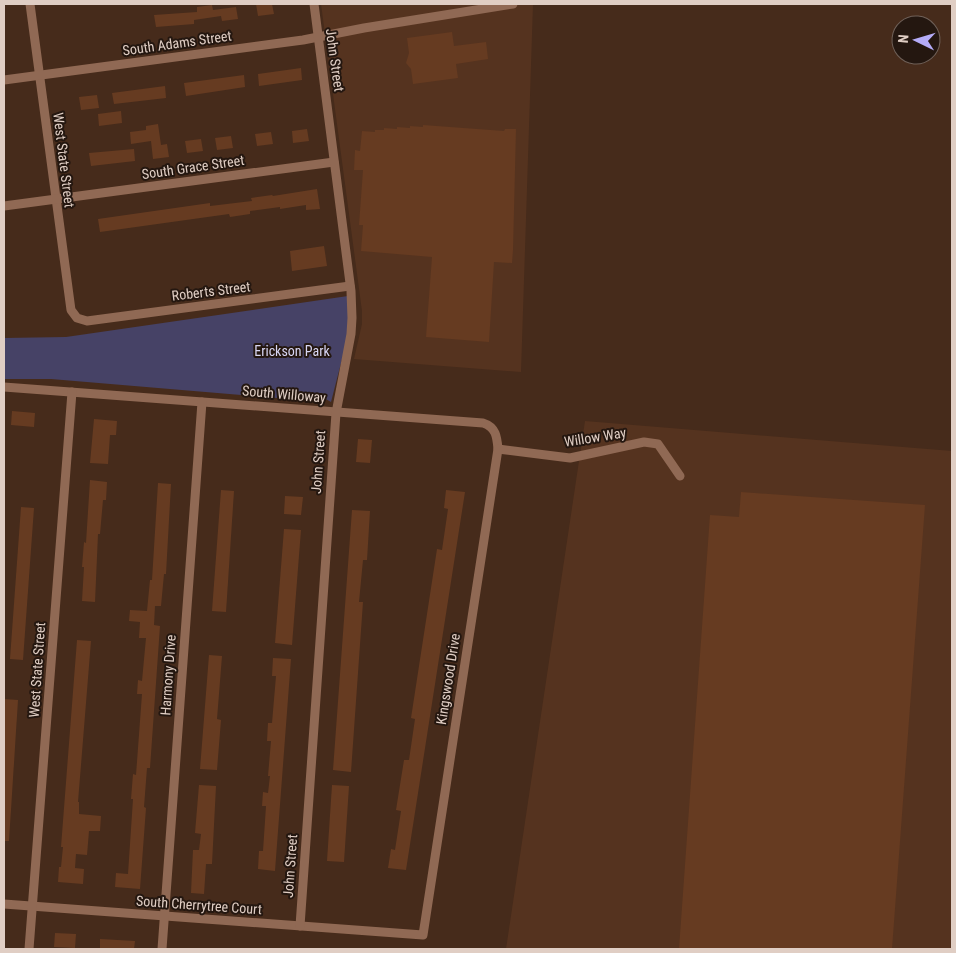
<svg xmlns="http://www.w3.org/2000/svg" width="956" height="953" viewBox="0 0 956 953" font-family="'Roboto Condensed',sans-serif">
	<rect width="100%" height="100%" fill="#462b1b"/>
	<g fill="#55331f">
		<polygon points="321,4 533,4 521,372 354,359 362,324 362,311"/>
		<polygon points="585,421 952,451 952,949 506,949"/>
	</g>
	<polygon fill="#464266" points="348,296 348,336 331,402 324,398 312,401 51,379 4,379 4,338 66,337"/>
	<g fill="#663b21">
		<polygon points="256,4 272,4 274,14 258,16"/>
		<polygon points="212,5 213,10 236,7 238,19 222,21 221,16 194,20 194,24 156,27 154,15 197,12 197,7"/>
		<polygon points="452,32 454,46 486,42 488,59 456,64 458,78 413,84 411,69 406,63 409,53 407,38"/>
		<polygon points="301,68 302,80 259,86 258,74"/>
		<polygon points="244,75 245,87 186,96 184,83"/>
		<polygon points="165,86 166,98 114,104 112,93"/>
		<polygon points="97,95 99,108 81,110 79,97"/>
		<polygon points="121,111 122,123 99,126 98,114"/>
		<polygon points="158,124 161,145 167,144 169,157 153,159 151,141 131,144 130,132 146,130 146,126"/>
		<polygon points="423,125 504,131 505,129 516,129 513,250 512,263 494,262 489,342 426,337 432,257 361,251 363,225 359,225 363,170 354,170 355,150 360,151 362,131 375,132 375,130 384,130 384,128 397,129 397,127 410,128 410,126 423,127"/>
		<polygon points="307,129 309,141 293,143 292,131"/>
		<polygon points="271,132 273,144 257,146 255,134"/>
		<polygon points="231,136 233,148 217,150 215,138"/>
		<polygon points="201,139 203,151 187,153 185,141"/>
		<polygon points="134,149 135,161 91,166 89,153"/>
		<polygon points="317,189 320,209 306,210 306,205 280,209 280,207 250,211 250,214 230,217 229,214 100,232 98,219 210,203 210,206 252,201 251,198 272,195 273,196"/>
		<polygon points="324,246 327,266 292,271 290,251"/>
		<polygon points="12,411 35,413 34,427 11,425"/>
		<polygon points="94,419 117,421 116,435 110,435 108,464 90,463"/>
		<polygon points="358,439 372,440 370,463 356,462"/>
		<polygon points="90,480 107,482 106,500 103,500 100,534 98,534 95,602 82,601 84,567 82,567 84,542 86,543"/>
		<polygon points="158,483 171,484 166,574 164,574 161,606 155,606 154,625 160,626 150,768 147,768 144,807 146,808 140,889 115,887 116,873 128,874 133,799 131,799 133,774 136,775 142,694 137,694 138,680 142,681 146,638 139,638 140,622 129,621 130,610 147,611 150,580 152,580"/>
		<polygon points="221,490 234,491 226,612 212,611"/>
		<polygon points="446,490 465,492 406,870 388,868 391,849 395,850 401,811 396,810 404,760 409,760 415,719 411,718 437,549 442,550 448,509 444,508"/>
		<polygon points="741,492 925,505 892,949 679,949 710,515 739,517"/>
		<polygon points="285,496 303,497 301,515 284,514"/>
		<polygon points="21,507 34,508 23,660 10,659"/>
		<polygon points="352,510 370,511 367,560 363,560 359,602 363,602 351,772 333,770"/>
		<polygon points="284,529 301,530 292,645 275,643"/>
		<polygon points="77,640 91,641 78,802 79,802 79,814 101,816 100,831 89,831 87,855 76,854 75,868 84,869 83,884 58,882 59,867 61,867 63,847 61,847"/>
		<polygon points="209,655 222,656 217,719 221,720 217,770 200,769"/>
		<polygon points="273,658 291,659 275,871 258,869 259,851 263,851 266,806 262,806 263,792 268,793 270,776 268,776 271,741 267,741 268,723 272,723 276,676 272,676"/>
		<polygon points="4,699 18,700 9,841 4,841"/>
		<polygon points="199,785 216,786 212,864 206,864 204,894 191,893 193,850 199,850 201,834 195,833"/>
		<polygon points="332,785 349,786 344,862 327,861"/>
		<polygon points="55,933 76,934 75,948 54,947"/>
		<polygon points="100,939 135,941 134,949 100,949"/>
	</g>
	<g fill="none" stroke-linecap="round" stroke-linejoin="round">
		<g stroke="#906954" stroke-width="9">
			<polyline points="30,4 71,310 77,318 87,321 350,286"/>
			<polyline points="4,80 303,40 364,28 513,4"/>
			<polyline points="4,206 334,162"/>
			<path d="M 4,387 L 483,423 C 496,427 497,437 498,449 L 423,935 L 4,904"/>
			<polyline points="498,449 570,458 644,442 658,444 680,476"/>
			<polyline points="300,926 336,413 351,334 352,318 351,291 314,4"/>
			<polyline points="29,949 72,392"/>
			<polyline points="162,949 202,402"/>
		</g>
	</g>
	<g text-anchor="middle" stroke-width="4" stroke-linejoin="round" paint-order="stroke">
		<g font-size="14" fill="#e0cec4" stroke="#241710">
			<text transform="translate(177 43) rotate(-8)" y="5">South Adams Street</text>
			<text transform="translate(335 60) rotate(82)" y="5">John Street</text>
			<text transform="translate(64 160) rotate(83)" y="5">West State Street</text>
			<text transform="translate(193 167) rotate(-8)" y="5">South Grace Street</text>
			<text transform="translate(211 291) rotate(-7)" y="5">Roberts Street</text>
			<text transform="translate(284 394) rotate(5)" y="5">South Willoway</text>
			<text transform="translate(595 437) rotate(-9)" y="5">Willow Way</text>
			<text transform="translate(318 462) rotate(-86)" y="5">John Street</text>
			<text transform="translate(37 670) rotate(-86)" y="5">West State Street</text>
			<text transform="translate(168 675) rotate(-86)" y="5">Harmony Drive</text>
			<text transform="translate(448 679) rotate(-81)" y="5">Kingswood Drive</text>
			<text transform="translate(290 866) rotate(-86)" y="5">John Street</text>
			<text transform="translate(199 905) rotate(4)" y="5">South Cherrytree Court</text>
		</g>
		<g font-size="14" fill="#d8d6f4" stroke="#241710">
			<text x="292" y="356">Erickson Park</text>
		</g>
	</g>
	<rect width="956" height="953" fill="none" stroke="#e0cec4" stroke-width="10"/>
	<g transform="translate(916 40) rotate(275)"><circle r="24" fill="#241710" stroke="#6f6058"/>
	<path d="M0-4L9 19L0 12L-9 19Z" fill="#b5acf8"/>
	<text y="-8" font-size="14" font-weight="bold" text-anchor="middle" fill="#e0cec4">N</text>
	</g>
</svg>
